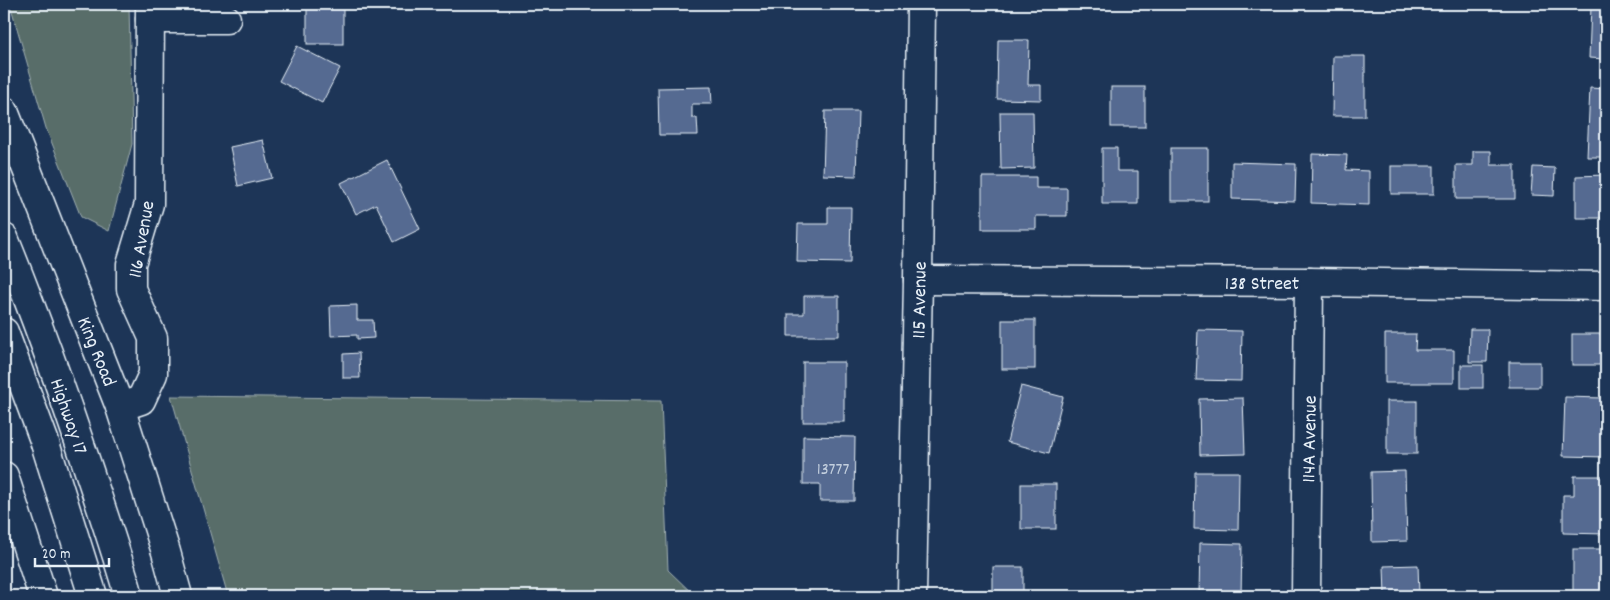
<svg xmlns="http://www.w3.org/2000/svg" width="1610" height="600" viewBox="0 0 1610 600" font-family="Dekko,sans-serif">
	<rect width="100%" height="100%" fill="#1d3557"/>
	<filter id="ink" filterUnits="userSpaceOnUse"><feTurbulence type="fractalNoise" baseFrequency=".02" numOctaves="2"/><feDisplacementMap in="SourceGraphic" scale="10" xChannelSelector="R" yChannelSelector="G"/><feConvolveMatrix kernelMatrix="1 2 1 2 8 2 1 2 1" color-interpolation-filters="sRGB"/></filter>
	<g filter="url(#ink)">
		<g fill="#596d69" stroke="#a0afb0">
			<polygon points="10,4 129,4 132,144 109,231 81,217 46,128"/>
			<polygon points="171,396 661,401 668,570 695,596 228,596"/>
		</g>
		<g fill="#556a91" stroke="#e8f1f8">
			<rect x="307" y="4" width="36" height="40"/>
			<polygon points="1591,6 1606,6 1606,59 1589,58"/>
			<polygon points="998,40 1029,40 1028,85 1041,85 1041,100 997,99"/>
			<polygon points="297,46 340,68 322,103 279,81"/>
			<polygon points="1333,56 1365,56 1365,116 1332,116"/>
			<polygon points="711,87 712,104 692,104 692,118 697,118 698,135 659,135 658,88"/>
			<rect x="1111" y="87" width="34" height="40"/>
			<polygon points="1590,88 1606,89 1606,157 1587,157"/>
			<polygon points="825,111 858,111 856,176 823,175"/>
			<polygon points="1000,112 1033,112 1034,168 1001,169"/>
			<polygon points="263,140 272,178 238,186 230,147"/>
			<polygon points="1102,148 1117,148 1117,171 1138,171 1138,204 1102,204"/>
			<rect x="1171" y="148" width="37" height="53"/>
			<polygon points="1473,151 1491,151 1491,165 1515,165 1515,199 1456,199 1456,165 1473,165"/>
			<polygon points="1312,154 1347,155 1346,170 1369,171 1369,205 1311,203"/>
			<polygon points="387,160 420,229 394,242 376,204 356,214 341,183"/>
			<polygon points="1232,162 1296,164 1295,201 1232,199"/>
			<rect x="1391" y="166" width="43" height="28"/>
			<polygon points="1533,167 1555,168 1554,196 1531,195"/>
			<polygon points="1606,175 1606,218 1576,218 1576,176"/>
			<polygon points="982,177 1036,177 1036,188 1067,188 1067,216 1036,216 1036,229 982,229"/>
			<polygon points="828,207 851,207 850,263 797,262 798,224 828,224"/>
			<polygon points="804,296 839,296 839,336 788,336 788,314 804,314"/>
			<polygon points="357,305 357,320 373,320 374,338 357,339 357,335 331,336 330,306"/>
			<rect x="1002" y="320" width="33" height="49"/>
			<polygon points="1470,329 1488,329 1487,362 1469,362"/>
			<polygon points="1198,330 1242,331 1241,381 1196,380"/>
			<polygon points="1385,334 1416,334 1415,350 1454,350 1454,383 1385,383"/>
			<rect x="1572" y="334" width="34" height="31"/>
			<polygon points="359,353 360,378 343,378 343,354"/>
			<rect x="803" y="362" width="41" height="60"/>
			<rect x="1509" y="362" width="31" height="25"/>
			<rect x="1461" y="365" width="22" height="23"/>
			<polygon points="1021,386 1063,397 1049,453 1007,442"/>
			<polygon points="1565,397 1603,398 1602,429 1606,429 1606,457 1563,456"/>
			<polygon points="1243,398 1245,454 1200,455 1199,399"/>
			<rect x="1387" y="401" width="30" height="53"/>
			<polygon points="803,436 855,437 854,501 820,501 820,484 803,484"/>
			<polygon points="1405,471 1407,541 1372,542 1371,472"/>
			<polygon points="1195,472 1239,472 1238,530 1194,529"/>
			<polygon points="1574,476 1606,476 1606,534 1563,533 1563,495 1574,495"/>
			<rect x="1021" y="484" width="35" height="45"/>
			<polygon points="1200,543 1242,544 1241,596 1199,596"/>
			<rect x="1573" y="549" width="33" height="47"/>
			<polygon points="1418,565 1419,596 1385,596 1384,566"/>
			<rect x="993" y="567" width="30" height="29"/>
		</g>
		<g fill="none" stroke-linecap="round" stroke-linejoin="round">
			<g stroke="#e8f1f8" stroke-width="31">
				<g id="street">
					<polyline points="150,19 226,19"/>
					<polyline points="918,280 1309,282 1606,286"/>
					<polyline points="120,407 141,400 153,374 153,338 131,289 131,264 149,204 150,4"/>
					<polyline points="4,476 43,596"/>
					<polyline points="912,596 918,280 921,4"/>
					<polyline points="1306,596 1309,282"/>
				</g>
			</g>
			<g stroke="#e8f1f8" stroke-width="31">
				<polyline id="secondary" points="4,111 120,407 166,552 178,596"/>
			</g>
			<g stroke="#e8f1f8" stroke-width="31">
				<g id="highway">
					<path d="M 4,238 C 34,312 61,387 86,462 C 101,507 116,551 129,596"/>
					<polyline points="4,332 44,440 93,596"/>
				</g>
			</g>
			<use href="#street" stroke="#1d3557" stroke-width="28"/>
			<use href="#secondary" stroke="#1d3557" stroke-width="28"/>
			<use href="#highway" stroke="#1d3557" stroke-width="28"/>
		</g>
	</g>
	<g text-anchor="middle" stroke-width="5" stroke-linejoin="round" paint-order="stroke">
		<g font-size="18" fill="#c3cfde">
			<text x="833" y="474">13777</text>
		</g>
		<g font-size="20" fill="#e8f1f8" stroke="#1d3557">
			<text transform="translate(140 239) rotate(-80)" y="7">116 Avenue</text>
			<text x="1262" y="289">138 Street</text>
			<text transform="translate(918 300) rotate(-89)" y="7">115 Avenue</text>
			<text transform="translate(98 351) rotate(68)" y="7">King Road</text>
			<text transform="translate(70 416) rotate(71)" y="7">Highway 17</text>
			<text transform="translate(1308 439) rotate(-89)" y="7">114A Avenue</text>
		</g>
	</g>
	<rect width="1610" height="600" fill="none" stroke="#1d3557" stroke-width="20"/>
	<rect x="10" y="10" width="1590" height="580" fill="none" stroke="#e8f1f8" stroke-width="2" filter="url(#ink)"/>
	<path d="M35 558v8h74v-8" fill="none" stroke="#e8f1f8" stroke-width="2.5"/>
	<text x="42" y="558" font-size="15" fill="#e8f1f8" stroke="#1d3557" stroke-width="4" paint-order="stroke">20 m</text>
</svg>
